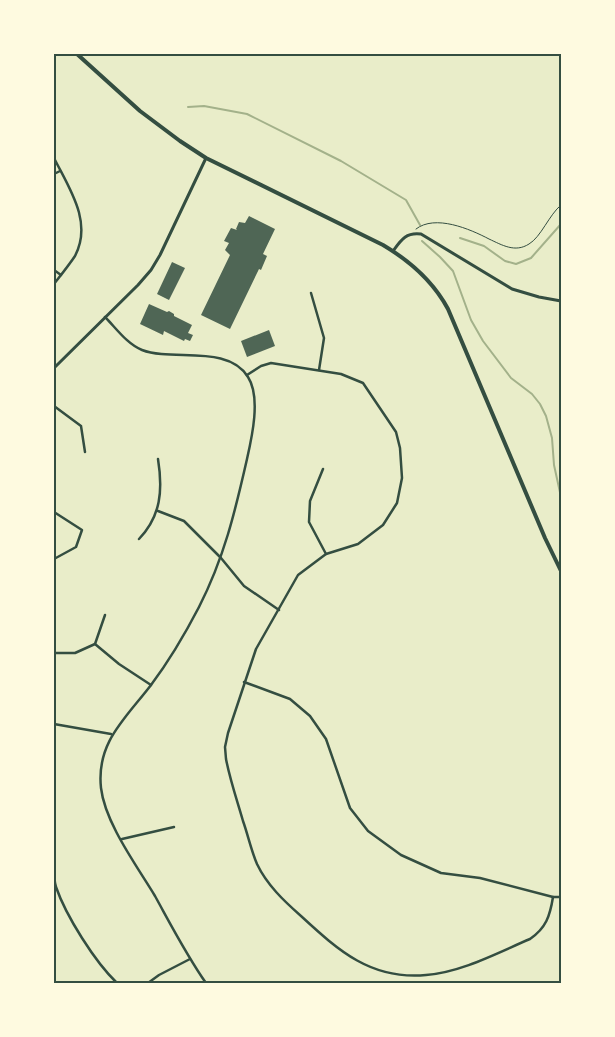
<svg xmlns="http://www.w3.org/2000/svg" width="615" height="1037" viewBox="0 0 615 1037" font-family="'PT Serif',serif">
	<rect width="100%" height="100%" fill="#e9edc9"/>
	<g fill="none" stroke-linecap="round" stroke-linejoin="round">
		<g stroke="#a3b18a" stroke-width="2">
			<polyline points="188,107 204,106 247,114 341,161 406,200 420,225"/>
			<polyline points="460,238 484,246 505,261 516,264 531,258 561,224"/>
			<polyline points="422,241 440,257 453,271 471,320 483,341 511,378 532,394 540,404 546,416 552,438 554,465 561,497"/>
		</g>
	</g>
	<g fill="#4f6655">
		<polygon points="249,216 275,229 263,254 267,256 261,270 259,269 230,329 201,315 230,255 225,250 229,243 224,241 231,228 237,230 236,229 239,222 245,223"/>
		<polygon points="172,262 185,268 169,300 157,294"/>
		<polygon points="149,304 167,312 169,311 174,314 174,316 192,325 188,333 193,335 190,341 185,339 184,341 164,331 163,335 140,324"/>
		<polygon points="269,330 275,346 247,357 241,341"/>
	</g>
	<g fill="none" stroke-linecap="round" stroke-linejoin="round">
		<path stroke="#344e41" stroke-width="1" d="M 416,229 C 435,214 470,229 489,239 C 502,245 515,253 529,244 C 541,237 549,215 561,205"/>
		<g stroke="#344e41" stroke-width="2.5">
			<path d="M 54,158 C 69,188 93,222 75,256 C 69,265 61,275 54,284"/>
			<polyline points="54,174 60,171"/>
			<polyline points="54,270 61,275"/>
			<polyline points="311,293 324,338 319,370"/>
			<path d="M 105,317 C 116,328 127,344 142,350 C 173,362 228,344 248,377 C 261,397 252,437 247,459 C 235,512 224,558 199,607 C 185,634 169,661 151,685 C 126,718 96,742 101,788 C 105,823 137,866 155,896 C 171,925 187,956 206,983"/>
			<path d="M 247,375 L 261,366 L 271,363 L 341,374 L 363,383 L 396,432 L 400,448 L 402,478 L 397,503 L 383,525 L 358,544 L 326,554 L 298,575 L 256,649 L 228,733 L 225,747 L 226,759 C 230,780 237,800 243,821 C 248,835 251,850 257,864 C 267,885 284,901 301,916 C 339,951 371,980 426,975 C 462,972 497,953 530,939 C 546,928 550,916 553,897"/>
			<polyline points="54,406 81,426 85,452"/>
			<polyline points="323,469 310,501 309,522 326,554"/>
			<polyline points="158,511 184,521 221,558 244,586 279,610"/>
			<polyline points="54,512 82,530 76,547 54,559"/>
			<path d="M 139,539 C 161,516 163,490 158,459"/>
			<polyline points="95,644 119,664 151,685"/>
			<polyline points="54,653 75,653 95,644 105,615"/>
			<polyline points="244,682 290,699 310,716 326,739 350,808 368,831 401,855 441,873 480,878 553,897 561,897"/>
			<polyline points="54,724 111,734"/>
			<polyline points="122,839 174,827"/>
			<path d="M 54,867 C 54,874 54,881 56,887 C 66,916 95,962 117,983"/>
			<polyline points="148,983 159,975 190,959"/>
		</g>
		<g stroke="#344e41" stroke-width="3">
			<path d="M 393,251 C 401,240 406,232 421,234 L 512,289 L 539,297 L 561,301"/>
			<polyline points="54,368 138,285 151,270 160,255 206,158"/>
		</g>
		<path stroke="#344e41" stroke-width="4" d="M 77,54 L 140,111 L 180,141 L 206,158 L 383,245 C 410,261 433,281 448,309 L 545,538 L 561,571"/>
	</g>
	<rect width="615" height="1037" fill="none" stroke="#fefae0" stroke-width="110"/>
	<rect x="55" y="55" width="505" height="927" fill="none" stroke="#344e41" stroke-width="2"/>
</svg>
